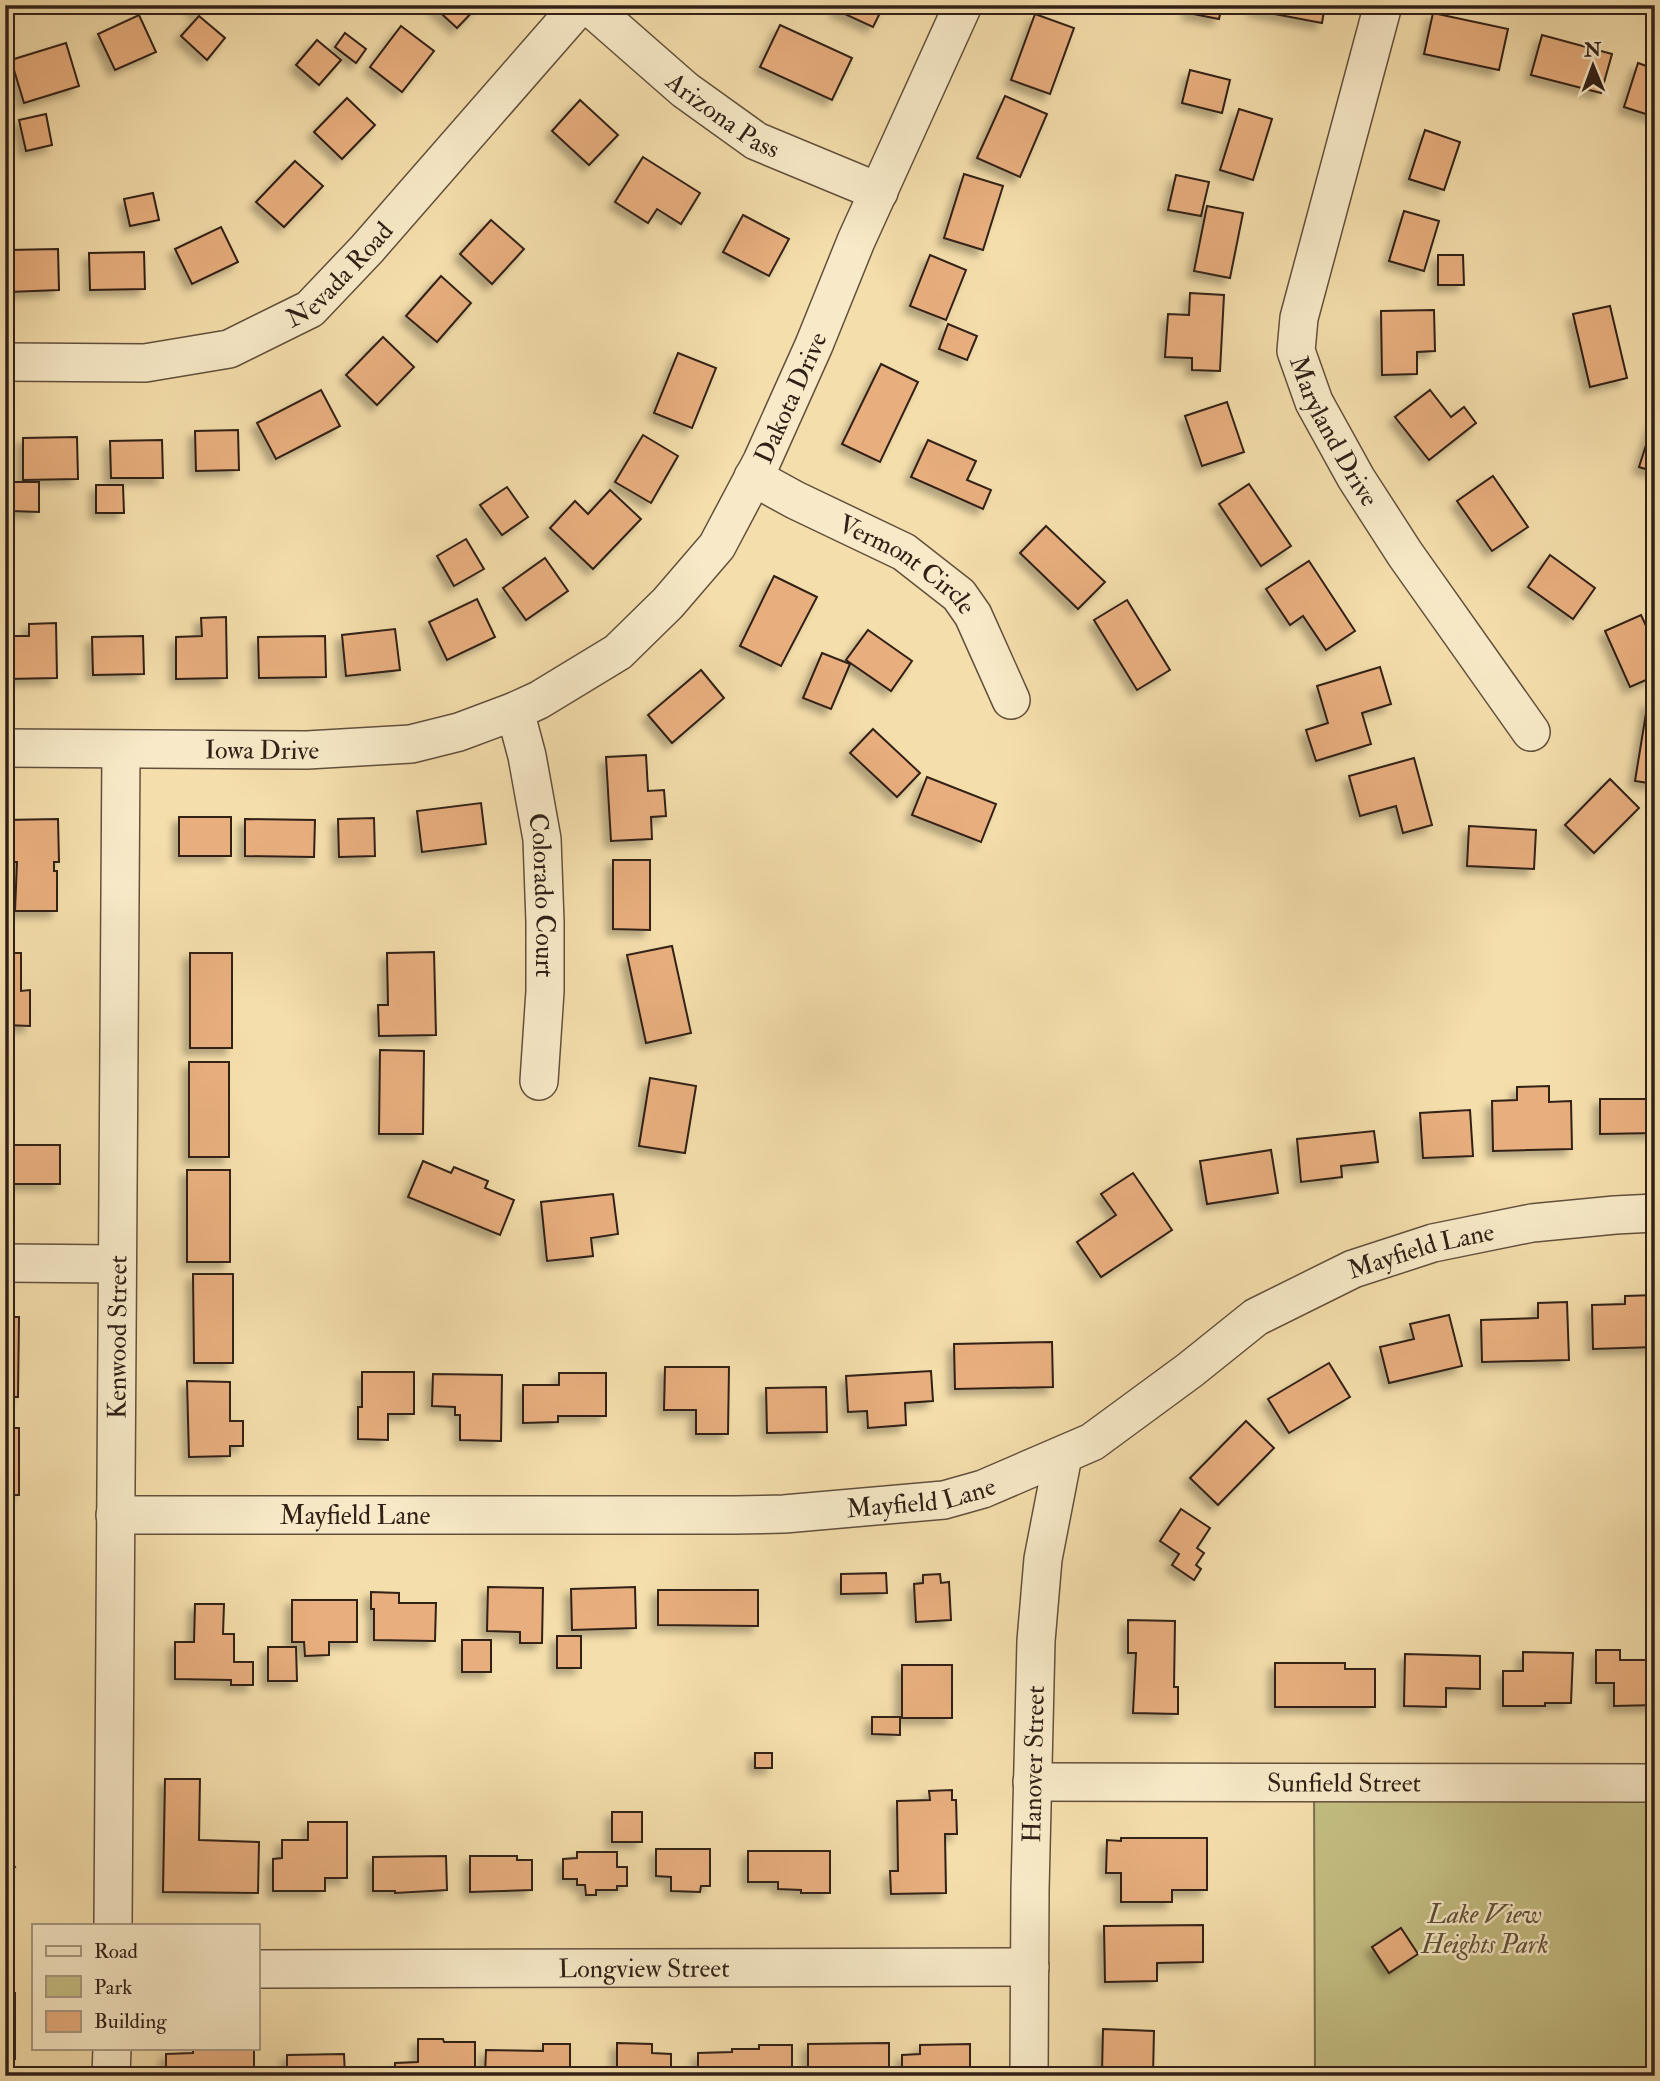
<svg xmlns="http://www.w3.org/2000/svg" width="1660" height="2081" viewBox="0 0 1660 2081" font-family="'IM FELL Double Pica',serif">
	<defs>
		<filter id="shadow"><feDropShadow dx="-6" dy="6" stdDeviation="3.5" flood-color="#0004"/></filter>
	</defs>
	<rect width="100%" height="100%" fill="#f4deab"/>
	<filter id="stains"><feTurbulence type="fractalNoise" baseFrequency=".00286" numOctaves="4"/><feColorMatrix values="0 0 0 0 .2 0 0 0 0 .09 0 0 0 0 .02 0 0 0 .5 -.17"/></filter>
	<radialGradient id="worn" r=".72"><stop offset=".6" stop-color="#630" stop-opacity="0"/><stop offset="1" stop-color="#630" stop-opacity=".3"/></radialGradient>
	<polygon fill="#c4bf83" stroke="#7a704e" stroke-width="2" points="1314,1783 1655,1783 1655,2076 1315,2076"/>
	<g fill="#e8ae7e" stroke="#312018" stroke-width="2" filter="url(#shadow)">
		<polygon points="189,5 207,5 199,14"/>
		<polygon points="432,5 479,5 457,28"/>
		<polygon points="838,5 884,5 873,27 836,10"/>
		<polygon points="1190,5 1222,5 1219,19 1188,13"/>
		<polygon points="1255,5 1325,5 1322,23 1254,10"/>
		<polygon points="1433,13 1508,29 1499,70 1424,54"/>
		<polygon points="1035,14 1074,28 1050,94 1011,80"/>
		<polygon points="139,15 156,52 115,70 98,34"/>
		<polygon points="199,16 225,38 207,60 181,36"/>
		<polygon points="780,25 852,58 832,100 760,67"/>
		<polygon points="401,26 434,51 402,92 370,67"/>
		<polygon points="345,33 366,49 356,63 335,47"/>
		<polygon points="1542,35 1612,54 1601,93 1531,75"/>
		<polygon points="317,40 341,60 319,85 296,65"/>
		<polygon points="66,43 79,86 24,103 11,60"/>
		<polygon points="1638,63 1655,69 1655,117 1624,107"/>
		<polygon points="1190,70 1230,80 1222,113 1182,103"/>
		<polygon points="1005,96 1047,114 1020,177 977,158"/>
		<polygon points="347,98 375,125 342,159 314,132"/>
		<polygon points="580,100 618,135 589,165 552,131"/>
		<polygon points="1239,109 1272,119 1253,180 1220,170"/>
		<polygon points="46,114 52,145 26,151 19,120"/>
		<polygon points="1425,130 1460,142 1444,190 1409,179"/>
		<polygon points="643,157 700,193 681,224 657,209 648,223 615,202"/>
		<polygon points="295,161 323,186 284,227 256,202"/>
		<polygon points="964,174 1003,186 983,250 944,238"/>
		<polygon points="1176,175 1209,182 1201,216 1168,210"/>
		<polygon points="153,193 159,220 130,226 124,199"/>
		<polygon points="1207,206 1243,213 1230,278 1194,271"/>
		<polygon points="1404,211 1439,221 1424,271 1389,261"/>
		<polygon points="743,215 789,239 769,276 723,252"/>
		<polygon points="491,220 524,249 492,284 460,254"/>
		<polygon points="221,227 238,262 192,284 175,249"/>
		<polygon points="58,249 59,290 9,292 8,250"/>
		<polygon points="144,252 145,289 90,290 89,253"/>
		<polygon points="930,255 966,270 946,320 910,306"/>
		<polygon points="1438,255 1463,255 1464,285 1438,285"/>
		<polygon points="441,276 471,303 437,342 406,316"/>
		<polygon points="1190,293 1224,295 1220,371 1192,370 1192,358 1165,357 1168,314 1189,315"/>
		<polygon points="1610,306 1627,378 1590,387 1573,314"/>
		<polygon points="1434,310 1435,351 1417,352 1417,374 1382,375 1381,311"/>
		<polygon points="948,324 977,336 967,360 939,349"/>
		<polygon points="383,337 414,367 377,405 346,375"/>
		<polygon points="678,353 716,368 692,428 654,413"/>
		<polygon points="881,364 918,382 880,462 842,444"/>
		<polygon points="321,390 340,426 276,459 257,423"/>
		<polygon points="1430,390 1451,417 1464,407 1476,423 1429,460 1395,417"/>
		<polygon points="1227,402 1244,452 1202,466 1185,416"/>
		<polygon points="1655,417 1655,472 1639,467"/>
		<polygon points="238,430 239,470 196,471 195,431"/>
		<polygon points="643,435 678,456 651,503 615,482"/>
		<polygon points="77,437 78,479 23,480 23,438"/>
		<polygon points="162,440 163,478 111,478 110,441"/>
		<polygon points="928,440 976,461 967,480 991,490 983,509 911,477"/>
		<polygon points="1493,476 1528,527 1492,551 1457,501"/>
		<polygon points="11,482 39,482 39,512 11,511"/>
		<polygon points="1249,484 1291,546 1261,566 1219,504"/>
		<polygon points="96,485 123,485 124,513 96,513"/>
		<polygon points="507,487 528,517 502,535 480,505"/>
		<polygon points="610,490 641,519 593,569 550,528 575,501 588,514"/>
		<polygon points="1046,526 1105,582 1078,609 1020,553"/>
		<polygon points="466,539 484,569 454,586 437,556"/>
		<polygon points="1550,555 1595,588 1573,619 1528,587"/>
		<polygon points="545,558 568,591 526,620 503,588"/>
		<polygon points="1309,561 1355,631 1326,650 1303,616 1290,625 1266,589"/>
		<polygon points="774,576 817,597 781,666 740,646"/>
		<polygon points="477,599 495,637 447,660 429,622"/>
		<polygon points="1127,600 1170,670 1137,690 1094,620"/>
		<polygon points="1641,615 1655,645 1655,676 1630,687 1605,631"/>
		<polygon points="226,617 227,678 176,679 176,637 202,636 201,618"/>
		<polygon points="56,623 57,678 7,679 6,636 29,636 29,624"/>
		<polygon points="395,629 400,670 346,676 342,635"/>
		<polygon points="868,630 912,661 891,691 846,660"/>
		<polygon points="143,636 144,674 93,675 92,637"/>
		<polygon points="325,636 326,677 259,678 258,637"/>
		<polygon points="822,653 850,664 831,709 803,698"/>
		<polygon points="1380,667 1391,704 1362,713 1371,744 1316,761 1306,730 1328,723 1317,686"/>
		<polygon points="701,670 724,698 672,743 648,715"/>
		<polygon points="1648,701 1655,702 1655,784 1635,781"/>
		<polygon points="873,729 920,773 897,797 850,753"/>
		<polygon points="646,755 648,791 664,790 666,816 651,817 652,839 611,841 606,757"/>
		<polygon points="1414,758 1432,825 1403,833 1396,806 1360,816 1349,776"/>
		<polygon points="927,777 996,804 981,842 912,815"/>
		<polygon points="1610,779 1639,808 1594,853 1565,825"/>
		<polygon points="481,803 486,844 422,852 417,811"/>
		<rect x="179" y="817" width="52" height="39"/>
		<polygon points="374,818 375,856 339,857 338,819"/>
		<polygon points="58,819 59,862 54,862 54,871 57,871 57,911 15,911 17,862 5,862 5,820"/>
		<polygon points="245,819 315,820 314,857 245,856"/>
		<polygon points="1469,826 1536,830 1534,869 1467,866"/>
		<polygon points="613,860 650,860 650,930 613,929"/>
		<polygon points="672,946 691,1033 646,1043 627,955"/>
		<polygon points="434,952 436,1035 379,1036 378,1005 388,1005 387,953"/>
		<polygon points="5,953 21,953 21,991 30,990 30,1026 5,1025"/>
		<rect x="190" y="953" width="42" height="95"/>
		<polygon points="380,1050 424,1051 423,1134 379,1134"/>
		<rect x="189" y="1062" width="40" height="95"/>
		<polygon points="650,1078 696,1086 685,1153 639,1146"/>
		<polygon points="1549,1086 1549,1102 1571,1101 1572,1149 1493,1151 1492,1101 1517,1100 1517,1087"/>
		<polygon points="1600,1099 1655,1099 1655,1133 1600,1134"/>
		<polygon points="1470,1110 1473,1156 1423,1158 1420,1113"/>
		<polygon points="1374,1131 1378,1162 1341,1166 1342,1177 1301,1182 1297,1139"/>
		<rect x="5" y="1145" width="55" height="39"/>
		<polygon points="1271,1150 1278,1193 1207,1204 1200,1161"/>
		<polygon points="423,1161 451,1173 454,1167 488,1181 485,1188 514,1200 500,1235 408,1197"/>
		<rect x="187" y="1170" width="43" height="92"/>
		<polygon points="1133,1173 1172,1230 1101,1277 1077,1242 1116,1215 1101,1194"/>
		<polygon points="613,1194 618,1234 591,1238 593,1256 547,1261 541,1202"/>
		<polygon points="193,1274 233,1274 233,1363 194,1363"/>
		<polygon points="1655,1295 1655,1347 1593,1349 1592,1305 1625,1304 1625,1296"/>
		<polygon points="1567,1302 1569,1360 1482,1362 1481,1320 1538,1318 1538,1303"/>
		<polygon points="1449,1315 1462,1366 1389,1383 1380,1347 1414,1339 1410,1324"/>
		<polygon points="5,1317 19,1317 18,1397 5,1397"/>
		<polygon points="1052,1342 1053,1387 955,1389 954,1344"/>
		<polygon points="1329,1363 1350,1397 1289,1433 1268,1399"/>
		<polygon points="665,1367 729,1367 728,1434 696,1434 696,1410 664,1410"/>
		<polygon points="931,1371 933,1401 905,1403 906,1425 868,1428 867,1411 848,1412 846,1376"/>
		<polygon points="362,1372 414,1372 414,1414 388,1414 388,1440 358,1439 358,1407 362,1407"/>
		<polygon points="559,1373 606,1373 606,1416 558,1416 558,1422 523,1423 523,1385 559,1385"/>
		<polygon points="433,1374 502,1375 501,1441 460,1440 460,1415 455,1415 455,1407 432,1406"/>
		<polygon points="187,1381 230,1382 230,1421 243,1421 243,1446 230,1446 230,1456 189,1457"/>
		<polygon points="826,1387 827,1432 767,1433 766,1388"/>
		<polygon points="1246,1421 1274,1448 1218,1505 1190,1478"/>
		<rect x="5" y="1428" width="14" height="67"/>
		<polygon points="1181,1509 1210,1528 1197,1548 1204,1553 1196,1565 1201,1569 1194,1580 1172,1565 1179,1554 1160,1541"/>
		<polygon points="886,1573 887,1593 841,1594 841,1574"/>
		<polygon points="940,1574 941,1583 949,1582 951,1620 916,1622 914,1584 923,1583 923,1575"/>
		<polygon points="488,1587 543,1588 542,1643 520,1643 520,1632 487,1631"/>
		<polygon points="635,1587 636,1628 572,1630 571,1589"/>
		<polygon points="658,1590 758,1590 758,1626 658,1625"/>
		<polygon points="371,1592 399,1593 399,1603 436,1603 435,1641 374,1640 374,1609 371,1609"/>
		<polygon points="5,1598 8,1638 5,1645"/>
		<polygon points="292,1600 357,1600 357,1642 329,1642 329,1655 305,1656 304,1642 292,1642"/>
		<polygon points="195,1604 224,1604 223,1634 234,1634 234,1662 253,1662 253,1685 231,1685 231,1680 175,1679 175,1642 194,1642"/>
		<polygon points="1128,1620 1175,1621 1174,1687 1178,1687 1178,1714 1133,1713 1136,1653 1128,1653"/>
		<rect x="557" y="1636" width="24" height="32"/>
		<rect x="462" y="1640" width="29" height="32"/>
		<polygon points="268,1647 296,1647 297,1681 268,1681"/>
		<polygon points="1596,1650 1620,1650 1620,1660 1655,1660 1655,1705 1614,1706 1614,1683 1596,1683"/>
		<polygon points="1523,1652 1573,1653 1571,1703 1545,1703 1545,1706 1503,1706 1503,1671 1523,1671"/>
		<polygon points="1405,1654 1480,1656 1480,1689 1446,1688 1446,1707 1404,1706"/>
		<polygon points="1275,1663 1345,1663 1345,1669 1375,1669 1375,1707 1275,1707"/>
		<rect x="902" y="1665" width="50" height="53"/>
		<polygon points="872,1717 900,1717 900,1735 872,1734"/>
		<rect x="755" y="1753" width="17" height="15"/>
		<polygon points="165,1779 200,1779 199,1840 259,1842 258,1893 163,1892"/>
		<polygon points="952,1790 952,1800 956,1800 957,1834 945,1834 946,1893 891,1894 890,1871 898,1871 897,1801 930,1800 929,1791"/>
		<rect x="612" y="1812" width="30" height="30"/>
		<polygon points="308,1822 347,1822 347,1878 325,1878 325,1891 273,1891 273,1859 282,1858 282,1840 308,1840"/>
		<polygon points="1121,1838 1207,1838 1207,1890 1172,1890 1172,1902 1121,1902 1121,1873 1106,1873 1107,1840 1121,1841"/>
		<polygon points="656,1849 710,1849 710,1886 701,1886 700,1892 671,1891 671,1877 656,1876"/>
		<polygon points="748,1851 830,1851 830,1893 801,1893 801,1890 778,1889 778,1882 748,1882"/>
		<polygon points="577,1852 617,1852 617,1867 627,1867 627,1886 617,1886 617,1890 596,1890 596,1895 586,1895 585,1885 577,1885 577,1879 563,1879 563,1859 577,1858"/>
		<polygon points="446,1856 447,1890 395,1893 395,1891 373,1891 373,1857"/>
		<polygon points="470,1856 517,1856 517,1860 532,1860 532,1890 470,1892"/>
		<polygon points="5,1857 15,1867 5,1877"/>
		<polygon points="1203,1925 1203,1962 1157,1963 1157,1981 1105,1982 1104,1926"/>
		<polygon points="1401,1928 1418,1954 1389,1973 1372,1947"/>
		<rect x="5" y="1993" width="10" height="66"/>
		<polygon points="1103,2029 1154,2031 1153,2075 1102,2073"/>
		<polygon points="418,2039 443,2039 444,2042 475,2042 475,2076 395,2076 395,2063 418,2062"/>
		<polygon points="617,2043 652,2044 652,2053 671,2054 671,2076 617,2076"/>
		<polygon points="889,2043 889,2076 808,2076 808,2044"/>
		<polygon points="543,2044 570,2044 570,2076 485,2076 486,2050 543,2051"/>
		<polygon points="970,2044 970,2076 902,2076 902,2055 920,2054 920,2045"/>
		<polygon points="759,2045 792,2045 792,2076 698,2076 698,2053 732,2052 732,2049 759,2049"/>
		<polygon points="193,2048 254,2050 254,2076 166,2076 166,2054 193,2053"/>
		<polygon points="344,2054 345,2076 287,2076 287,2055"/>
	</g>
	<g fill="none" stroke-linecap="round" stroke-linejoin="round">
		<g stroke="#62503d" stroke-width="40">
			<g id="minor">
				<path id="s1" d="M 588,5 L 685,90 L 756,141 L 879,192"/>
				<path id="s2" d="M 1383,5 L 1299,318 L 1296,351 L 1314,402 L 1356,478 L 1405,554 L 1531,732"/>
				<path id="s3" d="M 5,362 L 145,363 L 229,349 L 310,309 L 367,249 L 580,5"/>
				<path id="s4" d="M 753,477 L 795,500 L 904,552 L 959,595 L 973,615 L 1011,700"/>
				<path id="s5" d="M 515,711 L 527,756 L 542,839 L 545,922 L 545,991 L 539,1081"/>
				<path id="s6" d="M 5,748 L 307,750 L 411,744 L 459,732 L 515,711 L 539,700 L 618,652 L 668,603 L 717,546 L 762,461 L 814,345 L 856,241 L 963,5"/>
				<polyline points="5,1263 117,1264"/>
				<path id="s7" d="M 115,1515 L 735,1515 L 784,1514 L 944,1500 L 983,1489 L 1092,1442 L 1190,1370 L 1256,1317 L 1353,1269 L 1433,1243 L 1532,1223 L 1615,1215 L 1655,1213"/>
				<path id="s8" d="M 1032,1782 L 1655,1783"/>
				<path id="s9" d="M 113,1925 L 121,750"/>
				<path id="s10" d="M 257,1969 L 1030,1967"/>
				<polyline points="111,2076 112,2048"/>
				<path id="s11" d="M 1029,2076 L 1030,1890 L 1036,1641 L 1043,1559 L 1063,1456"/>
			</g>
		</g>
		<use href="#minor" stroke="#f8eac8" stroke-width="37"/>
	</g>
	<g text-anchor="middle" stroke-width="5" stroke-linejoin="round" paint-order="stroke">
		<g font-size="26" fill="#312018" stroke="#f8eac8">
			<text dy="9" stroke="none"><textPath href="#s1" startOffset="175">Arizona Pass</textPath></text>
			<text dy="9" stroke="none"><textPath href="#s3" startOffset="360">Nevada Road</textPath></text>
			<text dy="9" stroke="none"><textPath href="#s6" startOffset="945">Dakota Drive</textPath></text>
			<text dy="9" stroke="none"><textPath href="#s2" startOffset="446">Maryland Drive</textPath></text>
			<text dy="9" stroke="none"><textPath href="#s4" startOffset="178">Vermont Circle</textPath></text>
			<text dy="9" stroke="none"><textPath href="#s6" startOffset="257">Iowa Drive</textPath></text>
			<text dy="9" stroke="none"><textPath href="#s5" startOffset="187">Colorado Court</textPath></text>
			<text dy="9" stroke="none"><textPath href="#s7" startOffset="1374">Mayfield Lane</textPath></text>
			<text dy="9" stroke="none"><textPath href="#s9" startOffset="588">Kenwood Street</textPath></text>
			<text dy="9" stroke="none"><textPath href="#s7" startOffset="807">Mayfield Lane</textPath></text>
			<text dy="9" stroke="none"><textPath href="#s7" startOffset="240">Mayfield Lane</textPath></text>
			<text dy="9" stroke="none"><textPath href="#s11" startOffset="312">Hanover Street</textPath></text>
			<text dy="9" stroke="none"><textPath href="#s8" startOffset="312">Sunfield Street</textPath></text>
			<text dy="9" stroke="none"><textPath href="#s10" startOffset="387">Longview Street</textPath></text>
		</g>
		<g font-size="26" font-style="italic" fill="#5d5038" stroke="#f8eac8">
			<text x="1485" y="1923">Lake View<tspan x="1485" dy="30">Heights Park</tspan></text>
		</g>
	</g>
	<rect width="1660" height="2081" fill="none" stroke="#f4deab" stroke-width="28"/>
	<rect x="7" y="7" width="1646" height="2067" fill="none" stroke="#312018" stroke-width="3.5"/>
	<rect x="14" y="14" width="1632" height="2053" fill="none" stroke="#312018" stroke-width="2"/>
	<rect x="32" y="1924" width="228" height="126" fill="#f8eac8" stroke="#a89982" stroke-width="2"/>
	<rect x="46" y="1946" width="35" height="10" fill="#f8eac8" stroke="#a89982" stroke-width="2"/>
	<text x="94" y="1958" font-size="21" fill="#312018">Road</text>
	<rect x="46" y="1976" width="35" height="21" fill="#c4bf83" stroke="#a89982" stroke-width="2"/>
	<text x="94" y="1994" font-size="21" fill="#312018">Park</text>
	<rect x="46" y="2011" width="35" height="21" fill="#e8ae7e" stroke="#a89982" stroke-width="2"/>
	<text x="94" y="2028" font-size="21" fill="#312018">Building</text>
	<g transform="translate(1593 66) rotate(359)" stroke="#f8eac8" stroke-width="5" paint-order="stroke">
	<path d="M0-5L12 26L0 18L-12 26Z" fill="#312018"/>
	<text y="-10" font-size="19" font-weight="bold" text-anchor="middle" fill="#312018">N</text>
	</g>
	<rect width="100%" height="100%" filter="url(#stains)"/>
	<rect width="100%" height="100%" fill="url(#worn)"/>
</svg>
